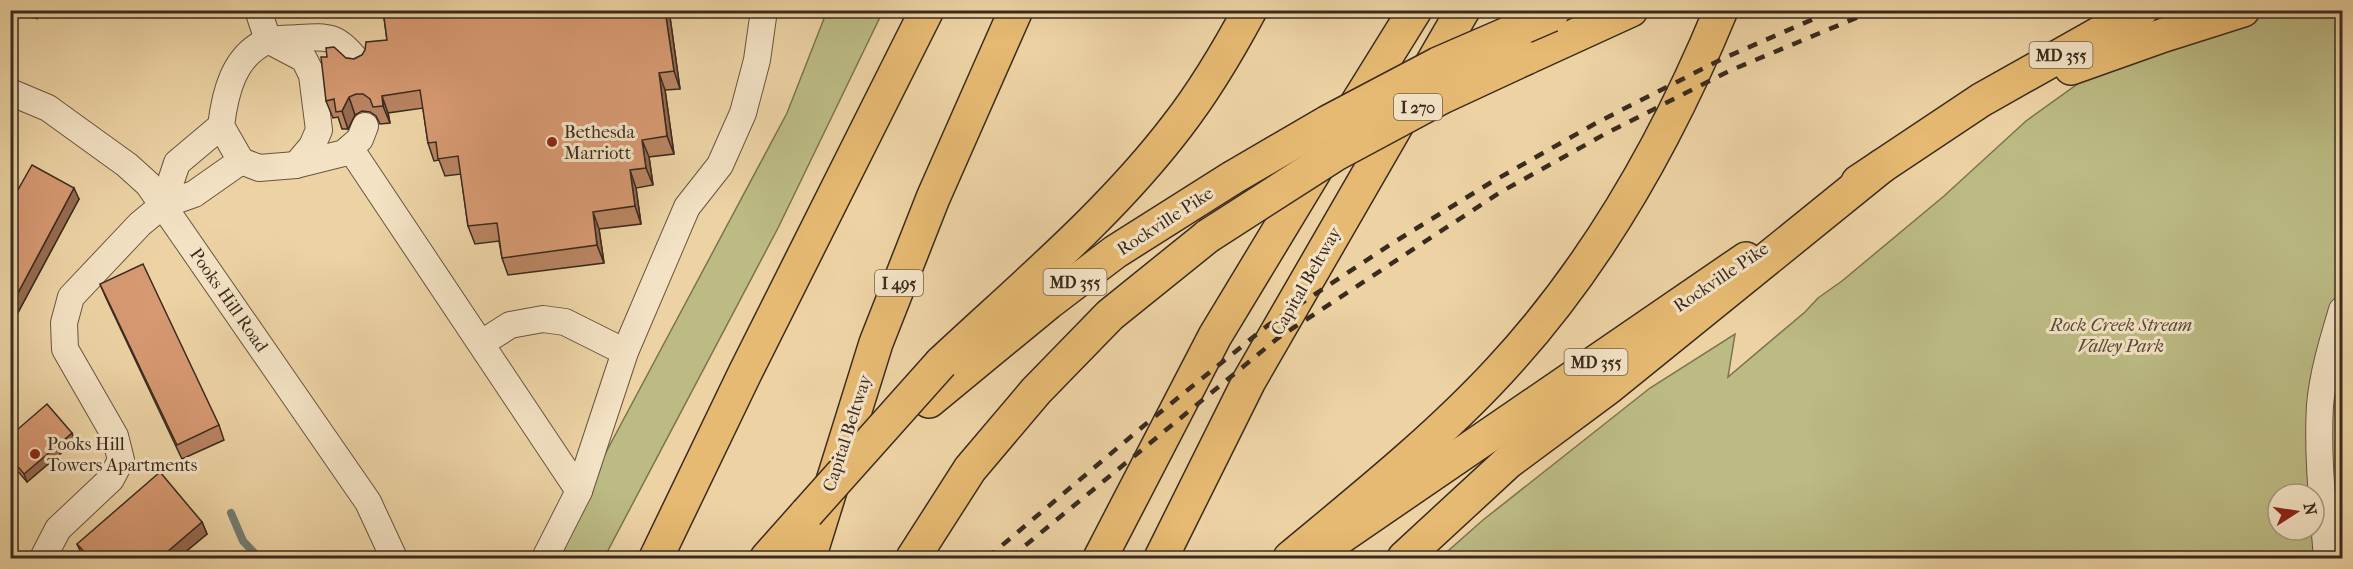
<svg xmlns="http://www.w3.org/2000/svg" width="2353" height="569" viewBox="0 0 2353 569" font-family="'IM FELL French Canon',serif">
	<rect width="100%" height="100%" fill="#edd3a4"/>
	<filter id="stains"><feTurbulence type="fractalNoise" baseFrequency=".00333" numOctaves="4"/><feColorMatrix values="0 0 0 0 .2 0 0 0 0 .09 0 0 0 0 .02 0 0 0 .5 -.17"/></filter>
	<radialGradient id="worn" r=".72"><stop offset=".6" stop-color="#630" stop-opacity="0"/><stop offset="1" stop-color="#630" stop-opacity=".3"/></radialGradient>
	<g fill="#bcbb84" stroke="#7b7352" stroke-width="1.5" fill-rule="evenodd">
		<polygon points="827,11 883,11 778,228 604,558 561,558 588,486 787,113"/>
		<path d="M 2215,11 L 2342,11 L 2342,558 L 1440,558 L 1483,520 L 1650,388 L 1735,334 L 1728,377 L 1805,312 L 1818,298 L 1842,281 L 1944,196 L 2026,121 L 2086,78 ZM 2278,494 L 2314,494 L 2314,530 L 2278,530 Z"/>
	</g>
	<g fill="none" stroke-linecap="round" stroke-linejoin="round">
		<polyline stroke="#747e75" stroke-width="8" points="231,513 243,541 259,558"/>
		<g stroke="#675540" stroke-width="28">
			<g id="minor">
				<polyline points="258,10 268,40 304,59 312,75 319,130 312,146 296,165"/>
				<path d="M 358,62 C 337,36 330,36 299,38 C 289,39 276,38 267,41 C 233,56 225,94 221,126 L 241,161 L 259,168 L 296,165 L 344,153 L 360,139 L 365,126"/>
				<polyline points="10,92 48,108 127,165 148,184 368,502 394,558"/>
				<polyline points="350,148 579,491"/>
				<polyline points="163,205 177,163 221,126"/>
				<polyline points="482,343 510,325 543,319 565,322 625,352"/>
				<polyline points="43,558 58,529 111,479 121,460 115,436 65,349 64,323 71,297 140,224 163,205 194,194 241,161"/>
				<polyline points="545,558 579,491 625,352 687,207 720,165 743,113 757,60 764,10"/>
				<path d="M 2327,558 C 2323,507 2317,456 2320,405 C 2323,372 2333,340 2342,310"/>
			</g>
		</g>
		<g stroke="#3a2b1f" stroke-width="36">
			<g id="major">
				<polyline points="2071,68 2164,35 2243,10"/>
				<polyline points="1858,182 1981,100 2141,10"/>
				<polyline points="929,401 1048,303 1115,252 1232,178"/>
				<polyline points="767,558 807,513"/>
				<polyline points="1310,558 1746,259"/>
			</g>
		</g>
		<g stroke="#3a2b1f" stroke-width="36">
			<g id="highway">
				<polyline points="1526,58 1631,10"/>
				<polyline points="1348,118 1415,10"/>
				<path d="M 941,363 C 1021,288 1110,214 1177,126 C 1205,90 1228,51 1250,10"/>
				<polyline points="656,558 745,373 927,10"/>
				<polyline points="809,558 876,343 933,198 1016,10"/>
				<polyline points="913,558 970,469 1036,391 1110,315 1208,236"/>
				<polyline points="1100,558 1215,336 1322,159"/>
				<polyline points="1161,558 1249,381 1463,10"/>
				<path d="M 1290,558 C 1362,498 1435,440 1499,371 C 1596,267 1667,141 1721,10"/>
				<polyline points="1404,558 1508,462 1609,387 1882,166"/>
			</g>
		</g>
		<use href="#minor" stroke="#f3e2c4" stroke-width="26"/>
		<use href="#major" stroke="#e6ba72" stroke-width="33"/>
		<use href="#highway" stroke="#e6ba72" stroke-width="33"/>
		<g stroke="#3a2b1f" stroke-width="4.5" stroke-dasharray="10 10" stroke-linecap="butt">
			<polyline points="987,558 1153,418 1267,326 1391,244 1490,183 1598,122 1722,59 1834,10"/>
			<polyline points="1010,558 1278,338 1499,193 1605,134 1729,71 1875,10"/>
		</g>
		<g stroke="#3a2b1f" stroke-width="36" stroke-linecap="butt">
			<polyline id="major-bridge" points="1232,178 1328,122 1438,64 1551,15"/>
		</g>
		<g stroke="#3a2b1f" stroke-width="36" stroke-linecap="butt">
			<g id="highway-bridge">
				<polyline points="1208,236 1334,155 1442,97 1526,58"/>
				<polyline points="807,513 941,363"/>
			</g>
		</g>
		<use href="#major-bridge" stroke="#e6ba72" stroke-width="33"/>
		<use href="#highway-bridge" stroke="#e6ba72" stroke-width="33"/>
	</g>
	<g fill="#b98462" stroke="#3a2b1f" stroke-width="1.5">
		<polygon points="10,10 39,10 37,18 10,15"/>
		<polygon points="383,10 669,10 680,89 665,90 674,154 649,157 653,185 636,188 641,224 599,229 604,263 508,275 502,258 499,241 475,244 468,226 461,174 445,176 439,160 434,161 428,143 423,108 388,113 390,123 380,124 376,116 370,112 362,111 355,115 348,129 342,129 338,117 333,118 326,101 346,58 354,59 362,55 387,40"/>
		<polygon points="79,199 15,318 10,315 10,204"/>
		<polygon points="100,284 219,425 224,440 182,459 106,298"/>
		<polygon points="10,436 75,441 27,482 10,462"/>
		<polygon points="202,522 207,534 178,558 84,558 82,555 77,544"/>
	</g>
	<g fill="#966b50" stroke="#3a2b1f" stroke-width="1.5">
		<polygon points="34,10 39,10 37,18"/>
		<polygon points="665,10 669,10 680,89 674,71"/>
		<polygon points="659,73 665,90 674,154 667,136"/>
		<polygon points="382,96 388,113 390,123 383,106"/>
		<polygon points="349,97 355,115 348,129 342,111"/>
		<polygon points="642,140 649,157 653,185 646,168"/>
		<polygon points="630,170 636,188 641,224 635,206"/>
		<polygon points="74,188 79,199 15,318 11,306"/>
		<polygon points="593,212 599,229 604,263 597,245"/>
		<polygon points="72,433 75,441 27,482 24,474"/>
		<polygon points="202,522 207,534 178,558 160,558"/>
	</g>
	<g fill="#d79972" stroke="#3a2b1f" stroke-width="1.5">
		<polygon points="383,10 665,10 674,71 659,73 667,136 642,140 646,168 630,170 635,206 593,212 597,245 502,258 497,223 468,226 458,156 438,159 436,142 428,143 420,90 382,96 383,106 373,107 370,99 363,94 356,94 349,97 342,111 336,112 334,99 326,101 321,57 327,57 326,48 334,47 346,58 354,59 362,55 365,50 366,42 387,40"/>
		<polygon points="32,165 74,188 11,306 10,204"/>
		<polygon points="143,264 219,425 177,445 100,284"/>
		<polygon points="47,404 72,433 24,474 10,457 10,436"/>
		<polygon points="160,472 202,522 160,558 90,558 77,544"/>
	</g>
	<g fill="#8f2418" stroke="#f3e2c4" stroke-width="2">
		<circle cx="552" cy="142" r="6"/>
		<circle cx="35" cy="454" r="6"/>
	</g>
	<g text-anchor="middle" stroke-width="6" stroke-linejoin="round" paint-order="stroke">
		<g fill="#f3e2c4" stroke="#726250" stroke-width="1.5">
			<rect x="2029.5" y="42" width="63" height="26" rx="4.5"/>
			<rect x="1394" y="94" width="48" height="26" rx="4.5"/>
			<rect x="1043.5" y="269" width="63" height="26" rx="4.5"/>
			<rect x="875" y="270" width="48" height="26" rx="4.5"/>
			<rect x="1564.5" y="349" width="63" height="26" rx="4.5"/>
		</g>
		<g font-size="16" font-weight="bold" fill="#3a2b1f">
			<text x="2061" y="61">MD 355</text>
			<text x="1418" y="113">I 270</text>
			<text x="1075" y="288">MD 355</text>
			<text x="899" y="289">I 495</text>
			<text x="1596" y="368">MD 355</text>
		</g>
		<g font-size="18" fill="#3a2b1f" stroke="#f3e2c4" text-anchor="start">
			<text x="564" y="138">Bethesda<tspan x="564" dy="21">Marriott</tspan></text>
			<text x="47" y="450">Pooks Hill<tspan x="47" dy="21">Towers Apartments</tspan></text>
		</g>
		<g font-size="18" fill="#3a2b1f" stroke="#f3e2c4">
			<text transform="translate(1165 221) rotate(-33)" y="6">Rockville Pike</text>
			<text transform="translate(1721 277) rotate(-34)" y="6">Rockville Pike</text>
			<text transform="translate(1306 281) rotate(-60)" y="6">Capital Beltway</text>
			<text transform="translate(229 300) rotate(55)" y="6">Pooks Hill Road</text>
			<text transform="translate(847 433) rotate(-72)" y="6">Capital Beltway</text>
		</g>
		<g font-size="18" font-style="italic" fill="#544833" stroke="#f3e2c4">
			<text x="2121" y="331">Rock Creek Stream<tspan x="2121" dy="21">Valley Park</tspan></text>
		</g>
	</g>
	<rect width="2353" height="569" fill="none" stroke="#edd3a4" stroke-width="36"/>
	<rect x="12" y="12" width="2329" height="545" fill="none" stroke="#3a2b1f" stroke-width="3"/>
	<rect x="18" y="18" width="2317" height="533" fill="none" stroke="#3a2b1f" stroke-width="1.5"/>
	<g transform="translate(2296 512) rotate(78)"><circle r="28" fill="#f3e2c4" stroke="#a99982" stroke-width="1.5"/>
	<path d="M0-4.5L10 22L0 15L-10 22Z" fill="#8f2418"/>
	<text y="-9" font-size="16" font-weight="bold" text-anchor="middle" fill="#3a2b1f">N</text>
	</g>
	<rect width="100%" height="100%" filter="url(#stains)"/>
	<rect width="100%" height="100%" fill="url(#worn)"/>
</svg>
